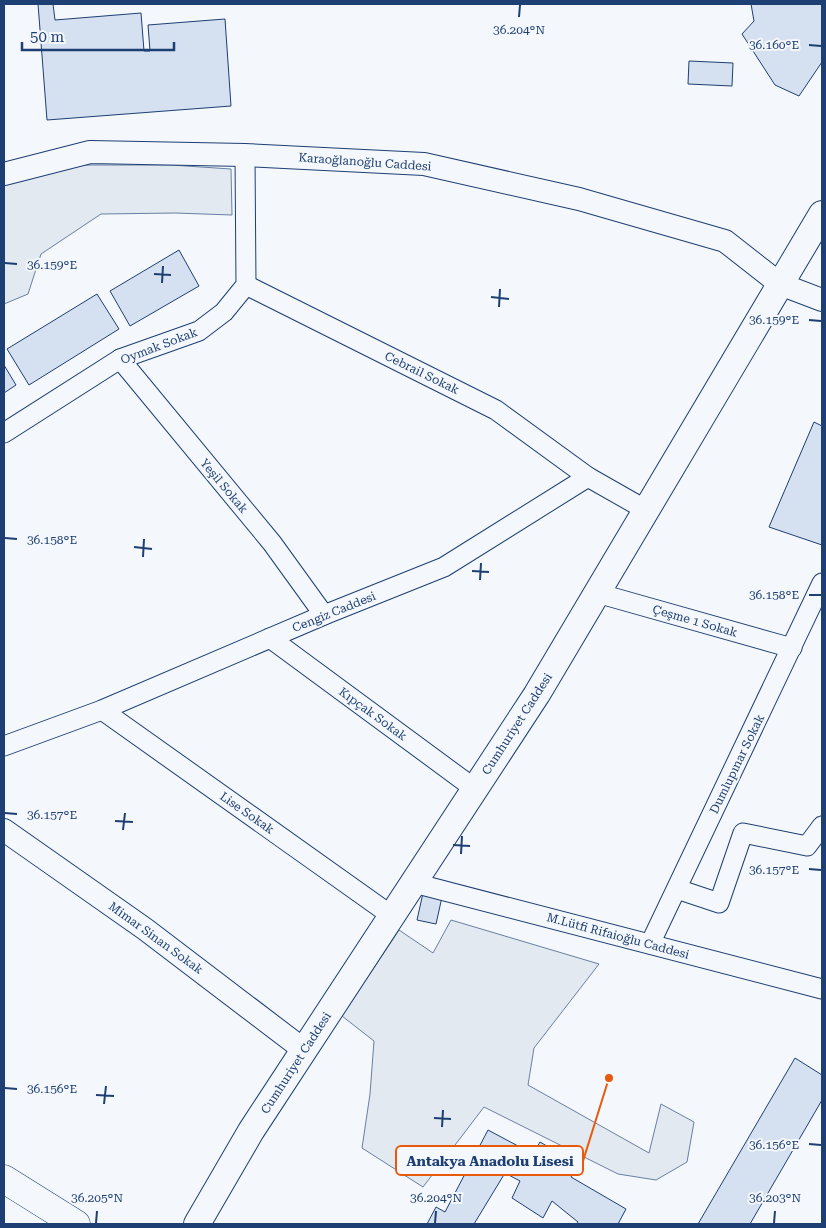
<svg xmlns="http://www.w3.org/2000/svg" width="826" height="1228" viewBox="0 0 826 1228" font-family="'Roboto Serif',serif">
	<rect width="100%" height="100%" fill="#f4f7fb"/>
	<g fill="#e3e9f0" stroke="#687fa3">
		<polygon points="78,165 171,165 231,169 232,215 175,213 101,214 41,254 28,294 4,304 4,182"/>
		<polygon points="451,920 599,964 534,1048 528,1085 649,1153 661,1104 694,1122 687,1162 656,1180 618,1174 484,1107 423,1187 362,1148 370,1094 374,1041 342,1016 399,930 433,953"/>
	</g>
	<g fill="#d5e0f0" stroke="#1d3f73">
		<polygon points="38,4 53,4 55,20 141,13 144,51 150,51 148,25 225,19 231,106 47,120"/>
		<polygon points="751,4 822,4 822,62 799,96 775,85 742,34 754,21"/>
		<polygon points="689,61 733,63 732,86 688,84"/>
		<polygon points="179,250 199,286 130,326 110,291"/>
		<polygon points="97,294 119,329 29,385 7,349"/>
		<polygon points="4,365 16,385 4,393"/>
		<polygon points="814,422 822,426 822,545 769,527"/>
		<polygon points="423,893 442,897 436,924 417,920"/>
		<polygon points="795,1058 822,1075 822,1100 750,1224 698,1224"/>
		<polygon points="488,1130 533,1154 540,1142 579,1165 571,1177 626,1209 618,1224 577,1224 578,1222 552,1201 543,1218 512,1198 520,1181 505,1173 474,1224 427,1224 436,1207 445,1212"/>
	</g>
	<g fill="none" stroke-linecap="round" stroke-linejoin="round">
		<g stroke="#1d3f73" stroke-width="21">
			<g id="minor">
				<polyline points="246,285 496,410 588,477"/>
				<polyline points="120,359 272,543 324,615"/>
				<polyline points="4,433 120,359 199,331 224,312 246,285 245,155"/>
				<polyline points="597,593 792,648"/>
				<polyline points="270,638 475,789"/>
				<polyline points="102,710 392,916"/>
				<polyline points="4,746 102,710 324,615 444,567 588,477 646,510"/>
				<polyline points="414,883 822,989"/>
				<polyline points="677,889 719,903 743,833 807,846 822,826"/>
				<polyline points="650,944 822,583"/>
			</g>
		</g>
		<g stroke="#1d3f73" stroke-width="24">
			<g id="tertiary">
				<polyline points="4,174 90,152 245,155 424,164 579,199 725,241 780,284 822,300"/>
				<polyline points="4,830 145,929 304,1050"/>
			</g>
		</g>
		<g stroke="#1d3f73" stroke-width="28">
			<polyline id="secondary" points="197,1224 251,1131 537,694 822,214"/>
		</g>
		<g stroke="#1d3f73" stroke-width="29">
			<polyline id="primary" points="4,1179 76,1224"/>
		</g>
		<use href="#minor" stroke="#f4f7fb" stroke-width="19"/>
		<use href="#tertiary" stroke="#f4f7fb" stroke-width="22"/>
		<use href="#secondary" stroke="#f4f7fb" stroke-width="26"/>
		<use href="#primary" stroke="#f4f7fb" stroke-width="28"/>
	</g>
	<path fill="none" stroke="#1d3f73" stroke-width="2" d="M 519,17 L 520,5M 809,45 L 821,46M 5,263 L 17,264M 154,274 L 171,275M 162,283 L 163,266M 491,297 L 509,299M 499,307 L 500,289M 809,320 L 821,321M 5,538 L 17,539M 134,547 L 152,549M 143,557 L 144,539M 472,571 L 489,572M 480,580 L 481,563M 809,595 L 821,595M 5,813 L 17,814M 115,821 L 133,822M 123,830 L 125,813M 453,845 L 470,846M 461,854 L 462,836M 809,869 L 821,870M 5,1088 L 17,1089M 96,1095 L 114,1096M 104,1104 L 106,1086M 434,1118 L 451,1119M 442,1127 L 443,1110M 809,1144 L 821,1145M 96,1223 L 97,1211M 435,1223 L 436,1211M 774,1223 L 775,1211"/>
	<g text-anchor="middle" stroke-width="4" stroke-linejoin="round" paint-order="stroke">
		<g font-size="12" fill="#1d3f73" stroke="#f4f7fb">
			<text transform="translate(365 162) rotate(4)" y="4">Karaoğlanoğlu Caddesi</text>
			<text transform="translate(159 346) rotate(-21)" y="4">Oymak Sokak</text>
			<text transform="translate(422 373) rotate(26)" y="4">Cebrail Sokak</text>
			<text transform="translate(224 486) rotate(50)" y="4">Yeşil Sokak</text>
			<text transform="translate(334 612) rotate(-22)" y="4">Cengiz Caddesi</text>
			<text transform="translate(695 621) rotate(16)" y="4">Çeşme 1 Sokak</text>
			<text transform="translate(373 714) rotate(36)" y="4">Kıpçak Sokak</text>
			<text transform="translate(517 724) rotate(-57)" y="4">Cumhuriyet Caddesi</text>
			<text transform="translate(737 764) rotate(-64)" y="4">Dumlupınar Sokak</text>
			<text transform="translate(247 813) rotate(35)" y="4">Lise Sokak</text>
			<text transform="translate(618 936) rotate(15)" y="4">M.Lütfi Rifaioğlu Caddesi</text>
			<text transform="translate(156 938) rotate(36)" y="4">Mimar Sinan Sokak</text>
			<text transform="translate(296 1063) rotate(-57)" y="4">Cumhuriyet Caddesi</text>
		</g>
	</g>
	<g font-size="12" text-anchor="middle" fill="#1d3f73" stroke="#f4f7fb" stroke-width="4" stroke-linejoin="round" paint-order="stroke">
		<text x="519" y="34">36.204°N</text>
		<text x="774" y="49">36.160°E</text>
		<text x="52" y="269">36.159°E</text>
		<text x="774" y="324">36.159°E</text>
		<text x="52" y="544">36.158°E</text>
		<text x="774" y="599">36.158°E</text>
		<text x="52" y="819">36.157°E</text>
		<text x="774" y="874">36.157°E</text>
		<text x="52" y="1093">36.156°E</text>
		<text x="774" y="1149">36.156°E</text>
		<text x="97" y="1202">36.205°N</text>
		<text x="436" y="1202">36.204°N</text>
		<text x="775" y="1202">36.203°N</text>
	</g>
	<path fill="none" stroke="#e8590c" stroke-width="2" d="M609 1078L583 1161"/>
	<circle fill="#e8590c" stroke="#f4f7fb" stroke-width="2" cx="609" cy="1078" r="5"/>
	<rect fill="#f4f7fb" stroke="#e8590c" stroke-width="2" x="396" y="1146" width="187" height="29" rx="5"/>
	<g font-size="14" text-anchor="middle" font-weight="bold" fill="#1d3f73">
		<text x="490" y="1166">Antakya Anadolu Lisesi</text>
	</g>
	<rect width="826" height="1228" fill="none" stroke="#1d3f73" stroke-width="10"/>
	<path d="M22 42v8h152v-8" fill="none" stroke="#1d3f73" stroke-width="2.5"/>
	<text x="30" y="42" font-size="15" fill="#1d3f73" stroke="#f4f7fb" stroke-width="4" paint-order="stroke">50 m</text>
</svg>
